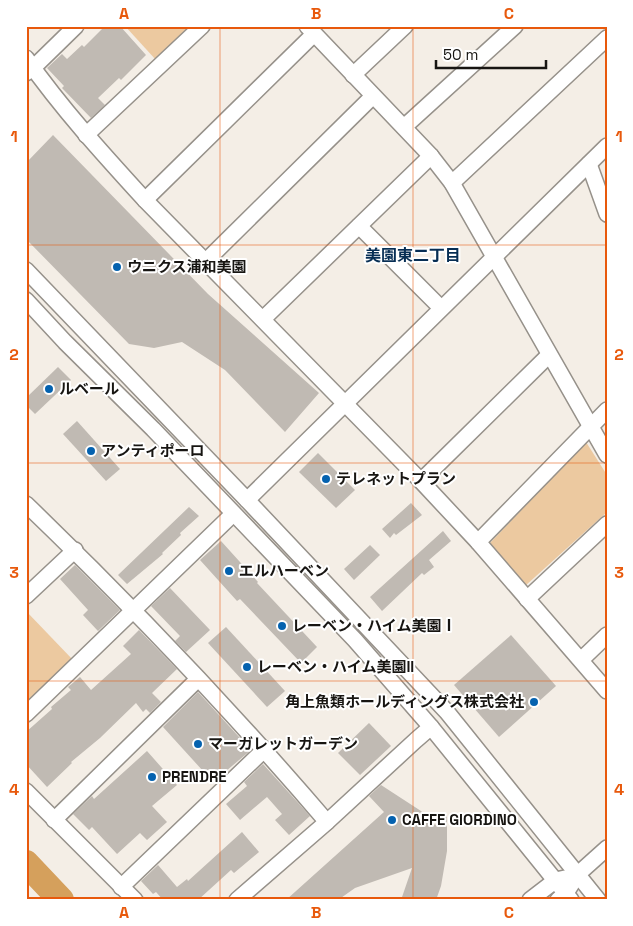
<svg xmlns="http://www.w3.org/2000/svg" width="633" height="926" viewBox="0 0 633 926" font-family="'Space Grotesk','Noto Sans JP',sans-serif">
	<rect width="100%" height="100%" fill="#f4eee6"/>
	<g fill="#ecc9a0">
		<polygon points="125,26 191,26 156,60"/>
		<polygon points="586,442 607,475 607,512 525,586 490,543"/>
		<polygon points="26,611 73,660 26,707"/>
	</g>
	<g fill="none" stroke-linecap="round" stroke-linejoin="round">
		<polyline stroke="#d5a05c" stroke-width="26" points="26,863 61,900"/>
	</g>
	<g fill="#c0bab3">
		<polygon points="105,26 120,26 146,55 121,80 119,78 98,98 105,105 91,118 62,88 64,86 47,68 62,54 67,59 82,45 84,47"/>
		<polygon points="53,135 208,294 319,393 285,432 225,370 182,342 154,348 129,344 26,239 26,163"/>
		<polygon points="58,367 71,380 35,414 26,405 26,398"/>
		<polygon points="77,421 120,469 106,481 63,434"/>
		<polygon points="318,453 355,490 336,508 299,472"/>
		<polygon points="411,503 422,515 396,535 394,533 390,538 382,529"/>
		<polygon points="189,507 199,516 180,533 181,535 162,553 163,554 127,584 118,575"/>
		<polygon points="443,531 451,541 429,560 434,567 424,575 422,573 382,611 370,597"/>
		<polygon points="221,541 258,582 257,583 317,647 301,663 240,599 237,601 200,560"/>
		<polygon points="370,545 380,555 354,580 344,569"/>
		<polygon points="75,565 120,610 98,631 83,615 88,610 60,579"/>
		<polygon points="170,588 210,630 186,652 175,641 180,636 151,606"/>
		<polygon points="226,627 285,691 267,707 208,643"/>
		<polygon points="139,630 177,669 152,693 161,702 150,713 146,709 143,712 136,703 100,738 71,762 72,763 47,787 26,764 26,732 52,709 51,707 71,690 68,687 80,677 91,690 131,654 123,646"/>
		<polygon points="511,635 556,686 499,737 454,685"/>
		<polygon points="198,692 251,750 213,782 163,727"/>
		<polygon points="369,723 391,746 360,775 338,753"/>
		<polygon points="147,751 177,785 152,806 167,822 147,840 140,833 117,854 92,827 89,830 73,814 92,796 94,799"/>
		<polygon points="263,764 310,816 289,835 275,820 282,814 267,797 240,820 226,804 247,786 244,782"/>
		<polygon points="381,785 421,811 435,825 447,815 447,851 441,886 436,900 401,900 412,868 355,888 338,900 286,900 384,812 369,796"/>
		<polygon points="242,832 259,852 234,873 231,870 198,900 163,900 156,892 153,894 141,881 158,865 177,887 187,879 188,881"/>
	</g>
	<g fill="none" stroke-linecap="round" stroke-linejoin="round">
		<g stroke="#96918a" stroke-width="18">
			<g id="minor">
				<polyline points="307,26 431,156 452,183 607,455"/>
				<path d="M 26,58 C 62,109 103,154 145,200 L 421,481 L 478,542 L 607,691"/>
				<polyline points="26,73 33,68 76,26"/>
				<polyline points="353,75 405,26"/>
				<polyline points="404,127 515,26"/>
				<polyline points="86,135 202,26"/>
				<polyline points="589,164 607,214"/>
				<polyline points="452,183 607,38"/>
				<polyline points="145,200 314,34"/>
				<polyline points="359,226 441,308"/>
				<polyline points="206,261 373,96"/>
				<polyline points="26,270 247,500 447,712 598,900"/>
				<polyline points="26,300 65,342 153,429 355,640 431,727 571,900"/>
				<polyline points="263,319 431,156"/>
				<polyline points="421,481 549,355"/>
				<polyline points="247,500 607,146"/>
				<path d="M 26,504 C 131,605 232,711 327,822 L 237,900"/>
				<polyline points="478,542 607,410"/>
				<polyline points="26,596 75,550"/>
				<polyline points="527,599 607,524"/>
				<polyline points="581,660 607,635"/>
				<polyline points="26,714 233,514"/>
				<polyline points="26,791 135,900"/>
				<polyline points="54,820 198,679"/>
				<polyline points="327,822 416,740 431,727"/>
				<polyline points="121,887 265,749"/>
				<polyline points="530,900 556,880 565,878"/>
				<polyline points="558,900 566,893 578,874 607,848"/>
			</g>
		</g>
		<use href="#minor" stroke="#fff" stroke-width="15"/>
	</g>
	<path fill="none" stroke="#e8590c" stroke-width="1" stroke-opacity="0.55" d="M 220,26 L 220,900M 413,26 L 413,900M 26,245 L 607,245M 26,463 L 607,463M 26,681 L 607,681"/>
	<g fill="#0562af" stroke="#fff" stroke-width="2">
		<circle cx="117" cy="267" r="5"/>
		<circle cx="49" cy="389" r="5"/>
		<circle cx="91" cy="451" r="5"/>
		<circle cx="326" cy="479" r="5"/>
		<circle cx="229" cy="571" r="5"/>
		<circle cx="282" cy="626" r="5"/>
		<circle cx="247" cy="667" r="5"/>
		<circle cx="534" cy="702" r="5"/>
		<circle cx="198" cy="744" r="5"/>
		<circle cx="152" cy="777" r="5"/>
		<circle cx="392" cy="820" r="5"/>
	</g>
	<g text-anchor="middle" stroke-width="4" stroke-linejoin="round" paint-order="stroke">
		<g font-size="15" font-weight="bold" fill="#171512" stroke="#fff" text-anchor="start">
			<text x="127" y="272">ウニクス浦和美園</text>
			<text x="59" y="394">ルベール</text>
			<text x="101" y="456">アンティポーロ</text>
			<text x="336" y="484">テレネットプラン</text>
			<text x="239" y="576">エルハーベン</text>
			<text x="292" y="631">レーベン・ハイム美園Ⅰ</text>
			<text x="257" y="672">レーベン・ハイム美園II</text>
			<text x="524" y="707" text-anchor="end">角上魚類ホールディングス株式会社</text>
			<text x="208" y="749">マーガレットガーデン</text>
			<text x="162" y="782">PRENDRE</text>
			<text x="402" y="825">CAFFE GIORDINO</text>
		</g>
		<g font-size="16" font-weight="bold" fill="#072e54" stroke="#fff">
			<text x="413" y="261">美園東二丁目</text>
		</g>
	</g>
	<rect width="633" height="926" fill="none" stroke="#ffffff" stroke-width="55"/>
	<path d="M436 60v8h110v-8" fill="none" stroke="#171512" stroke-width="2.5"/>
	<text x="443" y="60" font-size="15" fill="#171512" stroke="#ffffff" stroke-width="4" paint-order="stroke">50 m</text>
	<rect x="28" y="28" width="578" height="870" fill="none" stroke="#e8590c" stroke-width="2"/>
	<g font-size="16" text-anchor="middle" font-weight="bold" fill="#e8590c">
		<text x="124" y="19">A</text>
		<text x="316" y="19">B</text>
		<text x="509" y="19">C</text>
		<text x="14" y="142">1</text>
		<text x="619" y="142">1</text>
		<text x="14" y="360">2</text>
		<text x="619" y="360">2</text>
		<text x="14" y="578">3</text>
		<text x="619" y="578">3</text>
		<text x="14" y="795">4</text>
		<text x="619" y="795">4</text>
		<text x="124" y="918">A</text>
		<text x="316" y="918">B</text>
		<text x="509" y="918">C</text>
	</g>
</svg>
